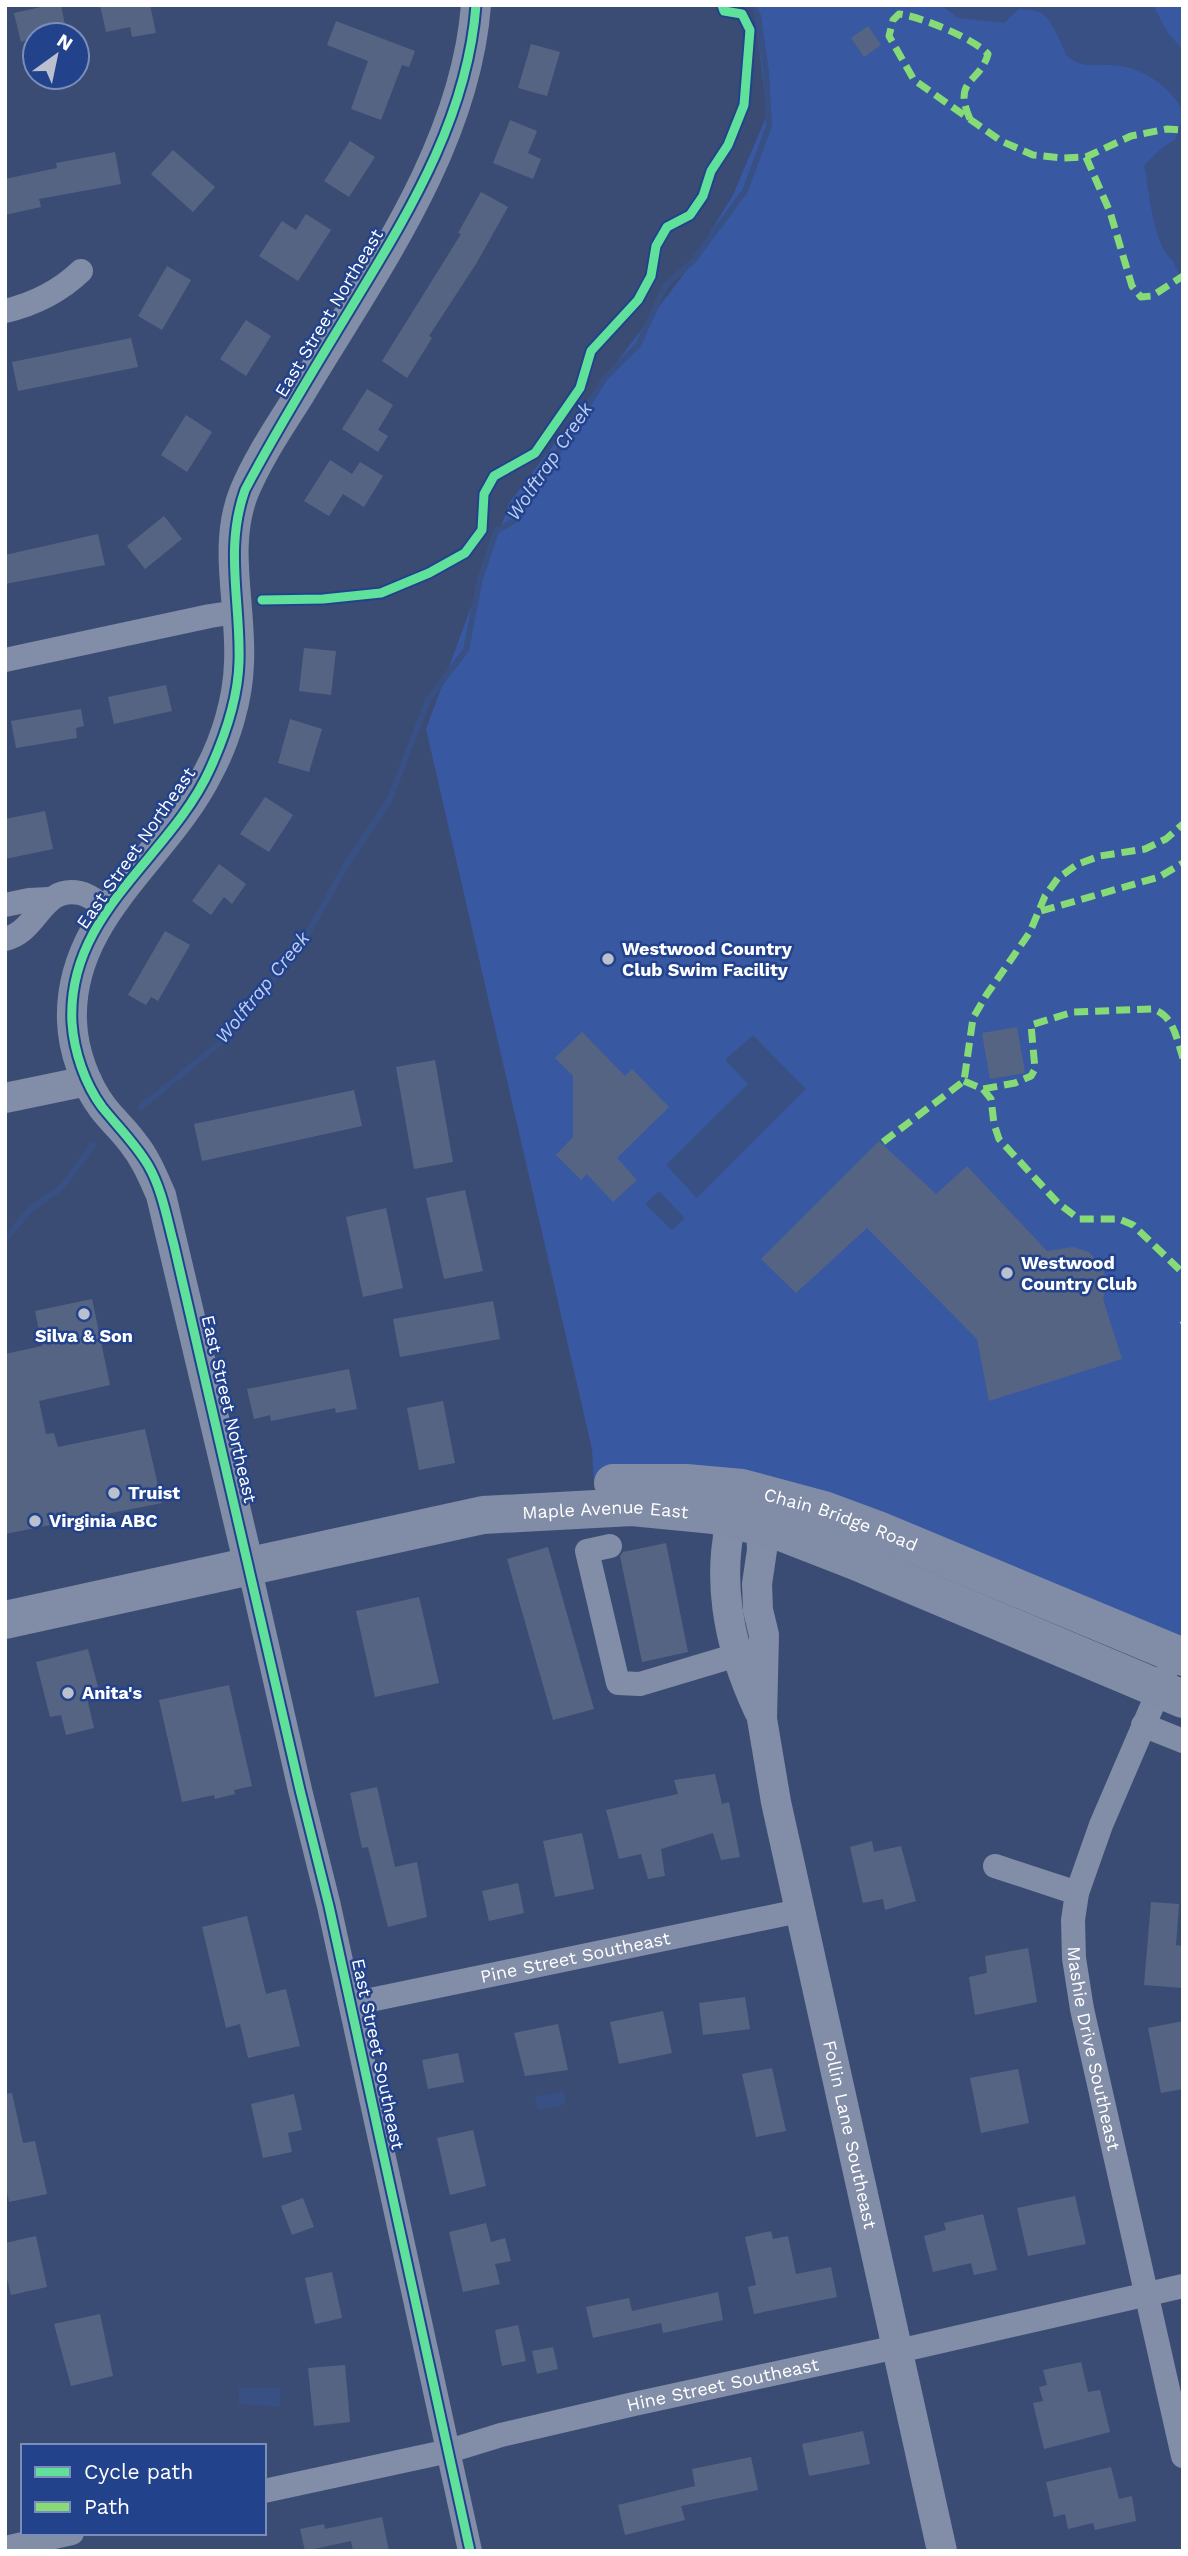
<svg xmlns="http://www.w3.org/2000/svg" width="1188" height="2556" viewBox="0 0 1188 2556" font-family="'Work Sans',sans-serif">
	<rect width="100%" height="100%" fill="#3b4c74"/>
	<polygon fill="#3859a1" points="754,5 1183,5 1183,1656 686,1483 594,1484 592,1449 426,729 510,502 687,270 733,195 767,115"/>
	<g fill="#395084">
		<path d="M 941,5 L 1153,5 L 1168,33 L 1183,50 L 1183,111 C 1169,85 1139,65 1109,65 C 1093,65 1082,68 1068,57 C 1065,54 1063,47 1061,43 C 1050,20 1047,9 1019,9 L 1004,23 L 958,18 Z"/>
		<path d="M 1183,117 L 1183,253 L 1177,264 C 1152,249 1150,193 1144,165 L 1163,147 L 1175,140 Z"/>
		<polygon points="753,1035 806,1089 697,1198 666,1165 748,1084 725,1060"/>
		<polygon points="659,1191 685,1218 672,1230 645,1204"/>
		<polygon points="563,2091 566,2104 538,2110 535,2097"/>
		<polygon points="239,2388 280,2388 280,2407 239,2404"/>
	</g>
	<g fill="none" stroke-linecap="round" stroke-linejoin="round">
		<g stroke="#395084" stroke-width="6">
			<polyline points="1183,247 1177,264 1183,275"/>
			<polyline points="141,1107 220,1043 301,946 346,865 389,801 428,700 466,650 480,579 496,531 514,521 605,378 638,345 665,286 693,261 745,191 769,126 766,71 758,16 753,5"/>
			<polyline points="5,1239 31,1209 63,1186 93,1145"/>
		</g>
	</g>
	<g fill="#566484">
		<polygon points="50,5 61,5 67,35 35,35 35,38 21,42 14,13"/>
		<polygon points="100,5 150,5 156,33 132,37 130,27 106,32"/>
		<polygon points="336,21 415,51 409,67 402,65 381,120 351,109 368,61 327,45"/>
		<polygon points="868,26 881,45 864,57 851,38"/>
		<polygon points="531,44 560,52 547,96 518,88"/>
		<polygon points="510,120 537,131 528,153 541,159 533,179 493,163"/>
		<polygon points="350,141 375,157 349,197 324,181"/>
		<polygon points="173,150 215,187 193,212 151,174"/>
		<polygon points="115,152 121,184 39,199 41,207 5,215 5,179 57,168 56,163"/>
		<polygon points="481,192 508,207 476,264 429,336 432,338 407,378 382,361 461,234 458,233"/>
		<polygon points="306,214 331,230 298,281 259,256 282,221 296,230"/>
		<polygon points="167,266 191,280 162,330 138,316"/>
		<polygon points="246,320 271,336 246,376 220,359"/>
		<polygon points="131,338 138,367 18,391 12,362"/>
		<polygon points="367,389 393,405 378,430 388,436 378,452 342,429"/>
		<polygon points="186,415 212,432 187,472 161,455"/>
		<polygon points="330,460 352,474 360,462 383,476 364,507 343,494 329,516 304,501"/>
		<polygon points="164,516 182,539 145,569 127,546"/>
		<polygon points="98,534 105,565 5,584 5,555"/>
		<polygon points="304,648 336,651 331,695 299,691"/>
		<polygon points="166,685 172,711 114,724 108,697"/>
		<polygon points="81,709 84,726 76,728 77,738 16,748 11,721"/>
		<polygon points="290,719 322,729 309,772 278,763"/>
		<polygon points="265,797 293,815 269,852 240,834"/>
		<polygon points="45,811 53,849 5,859 5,819"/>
		<polygon points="219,864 246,884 232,904 224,897 211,915 192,901"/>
		<polygon points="165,931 190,945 158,1001 151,997 146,1005 128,995"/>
		<polygon points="1017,1027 1025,1073 990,1079 982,1033"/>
		<polygon points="582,1032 625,1076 632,1069 669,1107 617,1158 637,1180 613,1202 587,1174 581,1180 556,1155 573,1137 573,1076 555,1058"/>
		<polygon points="435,1060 453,1162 414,1169 396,1067"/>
		<polygon points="354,1090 362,1126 202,1161 194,1124"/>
		<polygon points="879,1141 936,1194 967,1166 1047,1251 1073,1247 1089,1252 1100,1265 1108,1281 1103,1299 1122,1359 989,1401 977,1339 867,1228 796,1293 761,1259"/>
		<polygon points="465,1190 483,1271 444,1279 426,1198"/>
		<polygon points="386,1208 403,1288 363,1297 346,1217"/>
		<polygon points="92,1299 110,1385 39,1401 46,1434 54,1433 58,1447 145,1429 162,1503 5,1534 5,1354 42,1346 35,1311"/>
		<polygon points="493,1301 500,1339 400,1357 393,1319"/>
		<polygon points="349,1369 357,1409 336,1413 335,1408 271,1421 270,1415 254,1419 247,1389"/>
		<polygon points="443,1401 455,1463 419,1470 407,1408"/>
		<polygon points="666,1543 688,1652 642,1662 620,1556 623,1552"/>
		<polygon points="548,1547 594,1709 553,1720 507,1559"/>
		<polygon points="419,1597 439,1683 375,1697 356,1611"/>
		<polygon points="88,1649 99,1691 86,1694 94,1728 66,1735 61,1715 50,1717 36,1662"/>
		<polygon points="229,1685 252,1786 234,1790 235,1794 215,1799 214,1795 182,1802 159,1700"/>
		<polygon points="715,1774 722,1804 729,1802 740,1857 721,1860 713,1833 661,1849 665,1876 648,1879 641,1854 619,1859 606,1810 678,1794 674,1780"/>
		<polygon points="377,1787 395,1867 417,1862 427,1917 388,1927 368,1847 362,1848 350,1793"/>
		<polygon points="582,1833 594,1889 555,1897 543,1841"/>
		<polygon points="872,1841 874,1852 901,1846 916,1901 885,1910 883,1899 863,1903 850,1847"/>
		<polygon points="518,1883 524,1913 489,1921 482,1891"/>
		<polygon points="1151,1902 1179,1904 1176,1945 1183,1946 1183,1988 1144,1985"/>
		<polygon points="247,1916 266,1994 286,1989 300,2046 248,2058 240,2024 226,2028 202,1927"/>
		<polygon points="1028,1948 1037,2002 975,2015 969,1977 987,1973 985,1956"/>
		<polygon points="745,1997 750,2029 703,2035 699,2003"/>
		<polygon points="663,2011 672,2053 619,2064 610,2022"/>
		<polygon points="1183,2021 1183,2089 1161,2093 1148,2028"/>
		<polygon points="558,2024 568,2070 525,2076 514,2033"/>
		<polygon points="458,2053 464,2082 428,2089 422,2060"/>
		<polygon points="772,2068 786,2131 756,2137 742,2074"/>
		<polygon points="1018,2069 1029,2123 981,2133 970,2078"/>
		<polygon points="12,2093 23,2143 35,2141 47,2194 9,2202 5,2183 5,2094"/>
		<polygon points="294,2094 302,2130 288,2133 292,2152 263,2158 251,2104"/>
		<polygon points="473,2130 486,2186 450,2195 437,2138"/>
		<polygon points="1075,2196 1086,2244 1028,2256 1017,2208"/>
		<polygon points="303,2198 314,2227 292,2235 281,2206"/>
		<polygon points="983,2214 997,2270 974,2275 971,2263 933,2272 924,2236 946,2230 944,2223"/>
		<polygon points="486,2223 491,2242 505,2238 511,2261 495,2264 500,2284 463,2292 449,2232"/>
		<polygon points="771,2231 773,2239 788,2236 796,2274 831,2267 837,2297 754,2314 748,2287 756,2285 745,2237"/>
		<polygon points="36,2236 47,2287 11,2295 5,2270 5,2243"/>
		<polygon points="332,2272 342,2318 315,2324 305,2278"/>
		<polygon points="718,2292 723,2320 663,2333 661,2323 593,2338 586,2307 629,2298 632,2311"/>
		<polygon points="100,2314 113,2376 71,2386 54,2324"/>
		<polygon points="518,2325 526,2361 502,2366 495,2330"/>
		<polygon points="553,2347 558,2369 537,2374 532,2351"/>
		<polygon points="1081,2362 1088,2392 1100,2390 1110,2432 1044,2449 1033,2403 1043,2401 1039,2387 1047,2385 1043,2370"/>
		<polygon points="345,2365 350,2422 314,2426 308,2368"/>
		<polygon points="863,2431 870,2464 809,2476 802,2444"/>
		<polygon points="751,2457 758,2490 681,2506 685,2520 625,2535 618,2505 695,2486 692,2469"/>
		<polygon points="1111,2467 1119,2499 1132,2496 1136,2521 1095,2530 1093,2523 1068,2529 1065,2514 1054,2517 1046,2482"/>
		<polygon points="382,2517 389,2551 353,2551 351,2541 305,2551 300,2529 324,2524 325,2529"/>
	</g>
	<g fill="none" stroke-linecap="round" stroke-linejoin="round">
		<g stroke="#828da8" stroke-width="24">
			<path d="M 5,311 C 35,304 59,292 81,271"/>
			<polyline points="5,660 210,616 237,612"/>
			<polyline points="5,905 29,900 49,899"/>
			<path d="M 5,939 C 38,932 41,885 80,893 C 90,895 100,904 108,909"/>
			<polyline points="610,1546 587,1551 618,1683 640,1684 737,1655"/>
			<polyline points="249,1566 300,1790 329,1906 470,2551"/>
			<path id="s1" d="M 1165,1676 L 1101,1825 L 1077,1893 L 1073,1920 L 1074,1958 L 1082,2009 L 1183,2456"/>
			<polyline points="1143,1725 1183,1741"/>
			<polyline points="995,1866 1077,1893"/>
			<path id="s2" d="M 351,2004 L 799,1911"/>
			<path id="s3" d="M 264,2491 L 449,2451 L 501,2435 L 634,2404 L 897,2347 L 907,2349 L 1183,2286"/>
			<polyline points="5,2548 72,2533"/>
		</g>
		<g stroke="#828da8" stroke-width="30">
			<polyline points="5,1098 87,1081"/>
			<path d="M 737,1501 C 713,1571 728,1646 759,1711"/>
			<path id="s4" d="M 753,1510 L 761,1526 L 762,1550 L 757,1584 L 758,1610 L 764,1635 L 762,1719 L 776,1802 L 942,2551"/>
			<path d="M 249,1566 L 161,1195 C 153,1177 146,1159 133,1143 C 124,1130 112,1120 103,1108 C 85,1084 73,1051 72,1021 C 68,916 167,857 209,771 C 226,739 238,699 239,663 C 242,606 222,547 244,492 C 258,458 280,426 300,394 C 371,275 465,148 476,5"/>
		</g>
		<g stroke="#818da7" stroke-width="38">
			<path id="s5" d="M 613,1483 L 686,1483 L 742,1488 L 824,1510 L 878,1530 L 1183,1657"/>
			<path id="s6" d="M 5,1620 L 483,1515 L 632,1507 L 714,1515 L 781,1532 L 853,1560 L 1183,1699"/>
		</g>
		<g stroke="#86db77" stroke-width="7" stroke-dasharray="14 7" stroke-linecap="butt">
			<path d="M 970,119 C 952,78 980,84 988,54 C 975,39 919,16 899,14 L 893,20 L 889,36 L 914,80 L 1001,141 L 1033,155 L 1063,158 L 1086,157 L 1131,136 L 1167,129 L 1183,130"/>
			<polyline points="1086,157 1110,212 1132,286 1141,297 1152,296 1183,276"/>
			<polyline points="1041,911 1159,877 1183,863"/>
			<path d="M 964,1081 L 983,1089 L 1015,1083 L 1031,1076 L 1035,1069 L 1031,1025 L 1073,1012 L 1152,1009 C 1174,1015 1176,1038 1183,1058"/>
			<polyline points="983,1089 991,1099 994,1124 999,1139 1058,1203 1079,1219 1119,1219 1133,1225 1183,1273"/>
			<polyline points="883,1142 964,1081 973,1018 987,994 1030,932 1045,896 1058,878 1078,864 1100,856 1145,849 1166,839 1183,824"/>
			<polyline points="1182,1325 1183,1324"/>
		</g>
		<g stroke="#23428c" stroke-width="13">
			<g id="cycleway">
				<polyline points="262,600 323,599 381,593 429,573 465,553 482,530 484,494 494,476 535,453 580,388 591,351 638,300 651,276 656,246 667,227 690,215 703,196 711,171 728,145 744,105 750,30 742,14 724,11 722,5"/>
				<path d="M 470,2551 L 329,1906 L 300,1790 L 174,1245 C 167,1219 162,1189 148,1165 C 135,1143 118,1127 102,1107 C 85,1084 74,1052 72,1023 C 66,913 170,858 210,769 C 225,736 238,699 239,662 C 241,602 224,549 245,490 C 280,423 321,358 360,293 C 414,204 468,112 476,5"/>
			</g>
		</g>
		<use href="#cycleway" stroke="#60e19b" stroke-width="9"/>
	</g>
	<g fill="#bac0ce" stroke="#23428c" stroke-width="2.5">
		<circle cx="608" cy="959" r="7"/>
		<circle cx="1007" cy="1273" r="7"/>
		<circle cx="84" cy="1314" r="7"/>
		<circle cx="114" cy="1493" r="7"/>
		<circle cx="35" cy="1521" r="7"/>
		<circle cx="68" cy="1693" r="7"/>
	</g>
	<g text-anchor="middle" stroke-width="5" stroke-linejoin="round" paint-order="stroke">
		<g font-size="18" fill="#fff" stroke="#23428c">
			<text transform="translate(329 313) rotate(-59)" y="6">East Street Northeast</text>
			<text transform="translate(136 848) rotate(-55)" y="6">East Street Northeast</text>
			<text transform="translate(229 1409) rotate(77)" y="6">East Street Northeast</text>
			<text dy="6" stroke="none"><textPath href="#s6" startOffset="612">Maple Avenue East</textPath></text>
			<text dy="6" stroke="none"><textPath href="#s5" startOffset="233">Chain Bridge Road</textPath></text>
			<text dy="6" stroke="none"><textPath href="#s2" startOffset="229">Pine Street Southeast</textPath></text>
			<text dy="6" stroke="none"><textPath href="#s1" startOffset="392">Mashie Drive Southeast</textPath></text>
			<text transform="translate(378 2054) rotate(78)" y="6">East Street Southeast</text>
			<text dy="6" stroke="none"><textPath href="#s4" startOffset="637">Follin Lane Southeast</textPath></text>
			<text dy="6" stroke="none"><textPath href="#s3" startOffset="471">Hine Street Southeast</textPath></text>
		</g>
		<g font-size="18" font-weight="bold" fill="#fff" stroke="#23428c" text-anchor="start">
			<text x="622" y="955">Westwood Country<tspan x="622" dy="21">Club Swim Facility</tspan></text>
			<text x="1021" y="1269">Westwood<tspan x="1021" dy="21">Country Club</tspan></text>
			<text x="84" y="1342" text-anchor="middle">Silva &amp; Son</text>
			<text x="128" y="1499">Truist</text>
			<text x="49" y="1527">Virginia ABC</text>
			<text x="82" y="1699">Anita's</text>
		</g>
		<g font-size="19" font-style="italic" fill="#bdcef2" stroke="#23428c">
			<text transform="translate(549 461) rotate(-56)" y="7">Wolftrap Creek</text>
			<text transform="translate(262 987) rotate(-51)" y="7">Wolftrap Creek</text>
		</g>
	</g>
	<rect width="1188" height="2556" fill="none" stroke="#ffffff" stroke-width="14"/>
	<rect x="21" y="2444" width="245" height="91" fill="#23428c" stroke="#7b8eba" stroke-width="2"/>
	<rect x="35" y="2467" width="35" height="10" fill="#60e19b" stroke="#7b8eba" stroke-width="2"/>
	<text x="84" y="2479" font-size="21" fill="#ffffff">Cycle path</text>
	<rect x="35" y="2502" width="35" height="10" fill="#86db77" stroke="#7b8eba" stroke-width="2"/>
	<text x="84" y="2514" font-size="21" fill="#ffffff">Path</text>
	<g transform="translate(56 56) rotate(33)"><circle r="33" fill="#23428c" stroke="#7b8eba" stroke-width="2"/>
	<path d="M0-5L12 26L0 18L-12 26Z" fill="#bac0ce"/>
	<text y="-10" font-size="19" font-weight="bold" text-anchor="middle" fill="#ffffff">N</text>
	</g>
</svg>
